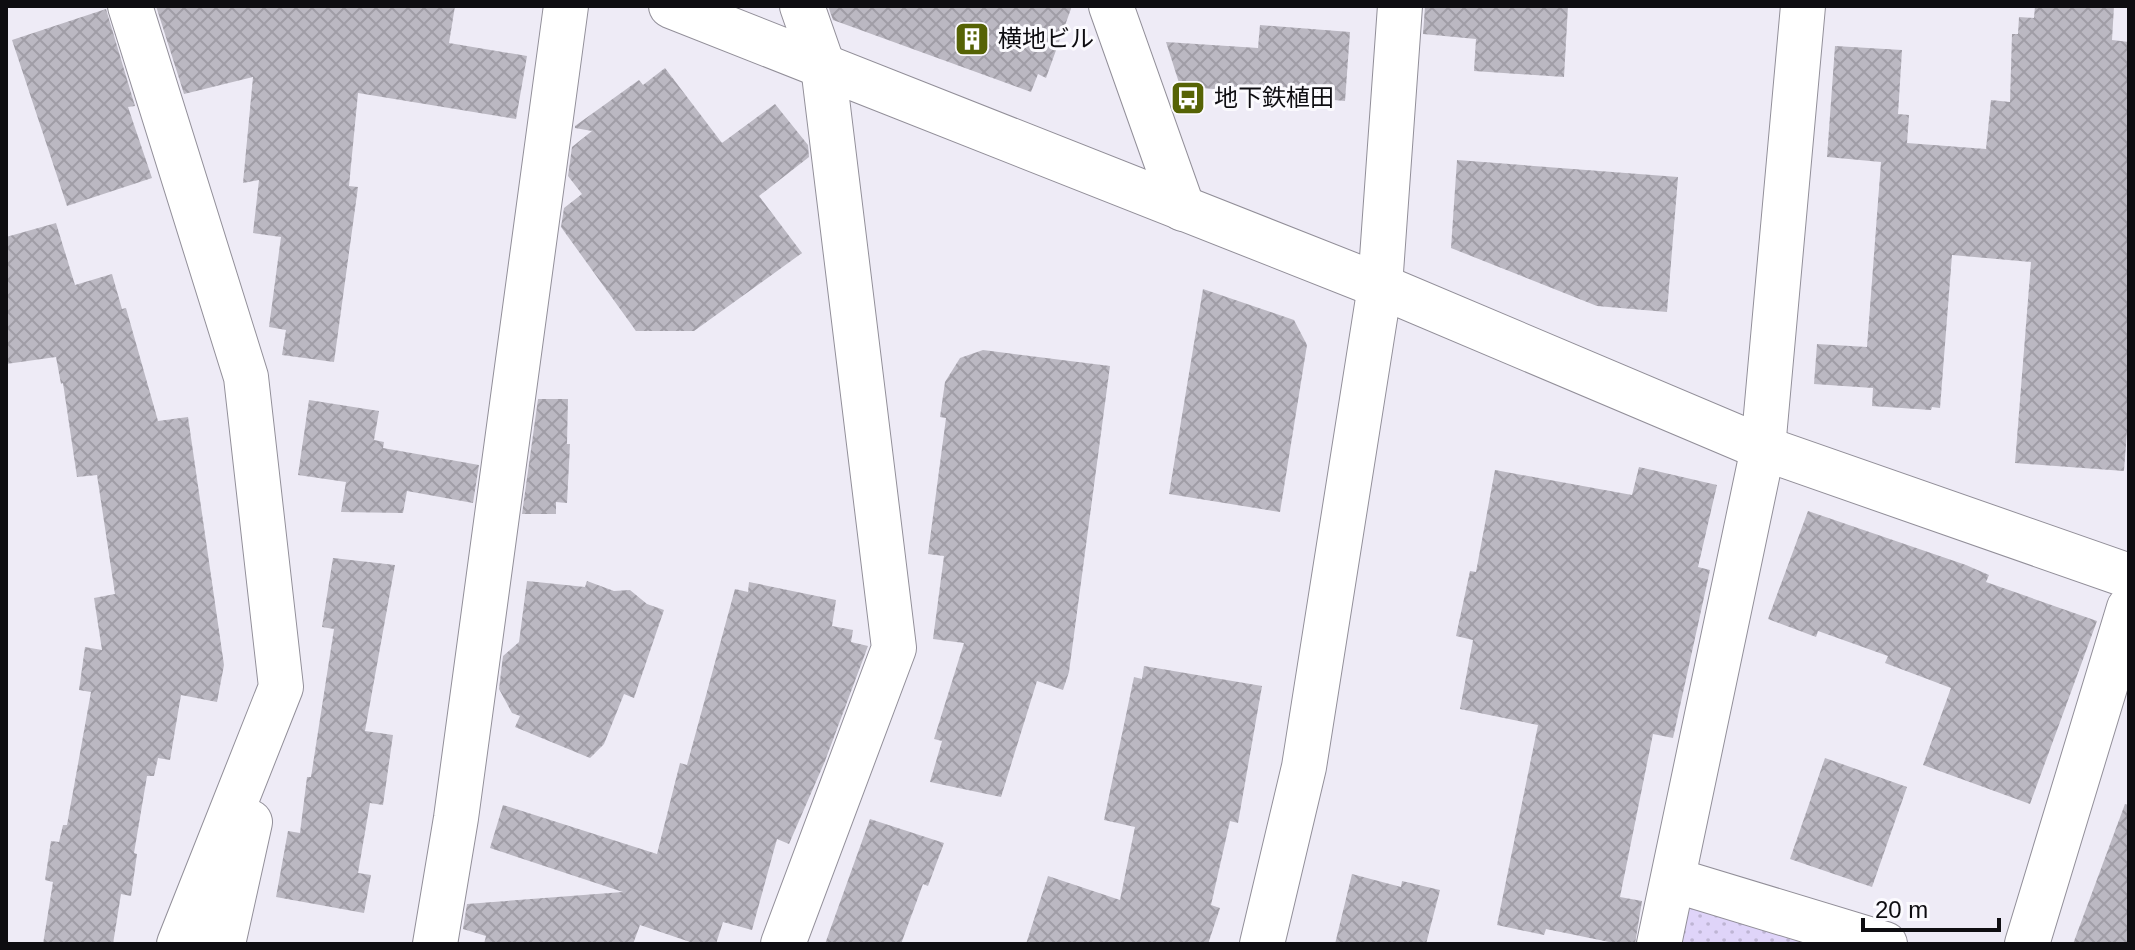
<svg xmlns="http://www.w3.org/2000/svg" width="2135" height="950" viewBox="0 0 2135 950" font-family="Helvetica,'Noto Sans JP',sans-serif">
	<defs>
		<pattern id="park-dots" width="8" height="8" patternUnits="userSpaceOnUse" patternTransform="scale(2)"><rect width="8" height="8" fill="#dfd4f9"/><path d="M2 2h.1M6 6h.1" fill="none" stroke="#beb5d4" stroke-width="1.8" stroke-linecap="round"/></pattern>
		<pattern id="building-cross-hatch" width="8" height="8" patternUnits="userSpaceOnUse" patternTransform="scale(2)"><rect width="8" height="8" fill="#bbb8c2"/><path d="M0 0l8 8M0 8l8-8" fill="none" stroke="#a09da6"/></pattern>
	</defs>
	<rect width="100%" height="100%" fill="#eeebf6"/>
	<polygon fill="url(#park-dots)" points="1683,906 1807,944 1675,944"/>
	<g fill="url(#building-cross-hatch)">
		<polygon points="156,6 455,6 449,43 527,56 516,119 358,93 349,186 358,187 334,362 282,355 286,330 269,327 281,237 253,233 259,180 243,183 253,77 184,94"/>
		<polygon points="828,6 1072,6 1046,78 1038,74 1031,92 833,20"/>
		<polygon points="1425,6 1568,6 1564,77 1474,71 1476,39 1423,34"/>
		<polygon points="2035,6 2114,6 2112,40 2129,42 2129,404 2124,471 2015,463 2031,262 1952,255 1940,408 1932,407 1931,410 1872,406 1873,388 1814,384 1817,344 1867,347 1881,162 1827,157 1835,46 1902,50 1898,114 1909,115 1907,143 1986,149 1991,100 2010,102 2012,34 2018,34 2019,17 2034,18"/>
		<polygon points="106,9 135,106 128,107 152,178 67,206 12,40"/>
		<polygon points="1260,25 1350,32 1345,101 1180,86 1166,42 1258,48"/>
		<polygon points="665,68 722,143 775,104 808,145 809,157 759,196 802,253 694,331 636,331 561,227 564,208 582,194 568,176 572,147 592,131 575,128 575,126 639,80 643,85"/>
		<polygon points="1457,160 1678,177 1667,312 1597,306 1451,248"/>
		<polygon points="56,223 75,285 112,274 122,309 126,308 158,421 188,417 224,665 217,702 181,695 170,760 158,758 154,776 147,776 134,853 137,854 131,896 121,894 113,944 43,944 53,882 45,880 51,841 59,842 63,825 67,825 91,692 79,690 85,647 102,650 94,598 115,594 97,475 77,477 63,383 61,384 56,357 6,364 6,237"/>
		<polygon points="1203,289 1294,320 1307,345 1280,512 1169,494"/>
		<polygon points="983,350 1110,366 1069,672 1063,690 1037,681 1001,797 930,782 942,741 934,739 964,643 933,639 944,556 928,554 946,418 940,417 945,382 960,358"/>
		<polygon points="538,399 568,399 567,444 570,444 567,503 556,502 556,514 522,514"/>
		<polygon points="309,400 379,411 374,440 384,442 383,448 479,465 473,503 407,491 403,513 341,512 346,482 298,475"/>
		<polygon points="1639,467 1717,485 1698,567 1710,570 1673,738 1653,734 1620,897 1642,901 1635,944 1619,944 1546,929 1544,935 1497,925 1538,725 1460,709 1473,640 1456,636 1470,571 1476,572 1495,470 1632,495"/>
		<polygon points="1808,511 1966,565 1989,575 1986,582 2097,621 2030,804 1923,765 1951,688 1885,663 1888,656 1818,631 1816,637 1768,619"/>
		<polygon points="333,558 395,565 365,731 393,735 383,805 370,803 358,873 371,875 364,913 276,897 288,831 300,833 307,777 311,777 334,629 322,627"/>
		<polygon points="527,581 585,587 587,581 614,591 630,590 647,604 664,610 634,698 624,694 604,744 590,758 515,727 520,716 512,713 499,689 503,656 519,642"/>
		<polygon points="749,582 836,600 832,626 853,630 851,642 868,646 825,761 789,844 777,839 752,930 723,922 716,944 696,944 640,925 633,944 484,944 486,936 463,929 467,904 623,892 490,848 503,805 657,854 680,763 687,765 735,589 748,592"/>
		<polygon points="1144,666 1262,686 1238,823 1230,821 1211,905 1220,908 1208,944 1026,944 1048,876 1120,900 1135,827 1104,820 1134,677 1142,679"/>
		<polygon points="1825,758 1907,787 1872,887 1790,859"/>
		<polygon points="2125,804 2129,805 2129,944 2073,944"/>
		<polygon points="870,819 944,843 928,886 923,884 901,944 825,944"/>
		<polygon points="1352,874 1401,887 1402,881 1440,890 1426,944 1335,944"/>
	</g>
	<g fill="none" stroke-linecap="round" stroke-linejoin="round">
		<g stroke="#928f99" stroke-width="46">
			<g id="minor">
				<polyline points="130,6 246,377 281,687 179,944"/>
				<polyline points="1111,6 1183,209"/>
				<polyline points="1674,880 1885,944"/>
				<polyline points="223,944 250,822"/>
				<polyline points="435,944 456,818 566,6"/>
				<polyline points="783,944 894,648 823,66 802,6"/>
				<polyline points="1659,944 1763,448 1803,6"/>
				<polyline points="2027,944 2129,608"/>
			</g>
		</g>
		<g stroke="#928f99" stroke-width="46">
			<g id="tertiary">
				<polyline points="671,6 1380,286 1763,448 2129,576"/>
				<polyline points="1262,944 1304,767 1380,286 1400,6"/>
			</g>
		</g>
		<use href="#minor" stroke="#fff" stroke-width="44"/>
		<use href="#tertiary" stroke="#fff" stroke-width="44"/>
	</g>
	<defs>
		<g id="building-square" transform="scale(1.8)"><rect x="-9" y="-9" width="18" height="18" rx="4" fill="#566305" stroke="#fbfafe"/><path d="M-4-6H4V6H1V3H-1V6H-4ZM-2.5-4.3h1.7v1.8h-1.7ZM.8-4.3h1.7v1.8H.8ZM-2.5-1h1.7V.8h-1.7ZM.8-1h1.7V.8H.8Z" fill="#fff"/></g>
		<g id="bus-square" transform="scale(1.8)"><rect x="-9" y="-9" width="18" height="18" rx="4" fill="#566305" stroke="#fbfafe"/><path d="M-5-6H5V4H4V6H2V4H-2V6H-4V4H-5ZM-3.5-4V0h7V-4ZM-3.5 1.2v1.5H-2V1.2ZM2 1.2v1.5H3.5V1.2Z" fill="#fff"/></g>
	</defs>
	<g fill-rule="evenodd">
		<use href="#building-square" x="972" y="39"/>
		<use href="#bus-square" x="1188" y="98"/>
	</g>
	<g text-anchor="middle" stroke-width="6" stroke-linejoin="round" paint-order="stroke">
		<g font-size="24" fill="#0e0d11" stroke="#fbfafe" text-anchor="start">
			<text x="998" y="47">横地ビル</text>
			<text x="1214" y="106">地下鉄植田</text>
		</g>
	</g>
	<rect width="2135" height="950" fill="none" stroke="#0e0d11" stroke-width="16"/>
	<path d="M1863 918v12h136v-12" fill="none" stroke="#0e0d11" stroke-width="4"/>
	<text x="1875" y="918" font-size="24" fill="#0e0d11" stroke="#fbfafe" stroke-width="6" paint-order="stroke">20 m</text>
</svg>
